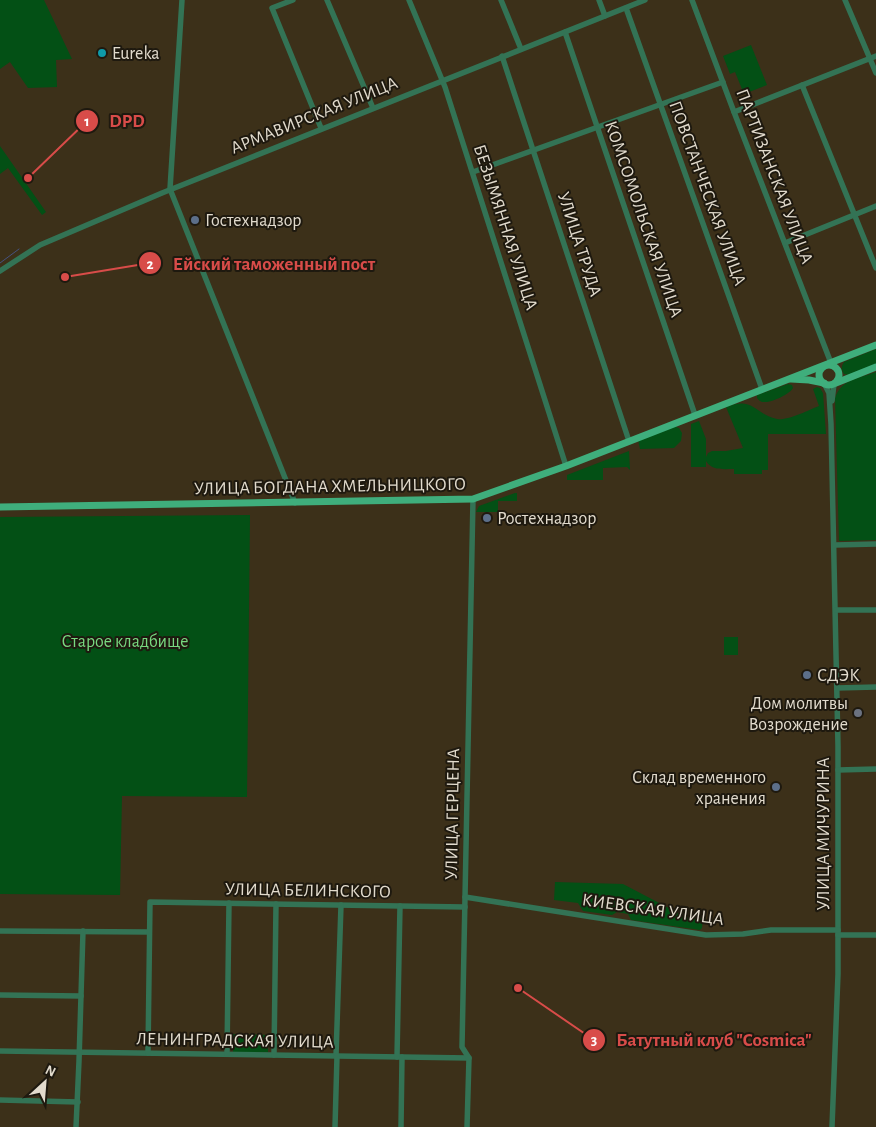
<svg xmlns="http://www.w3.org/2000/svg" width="876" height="1127" viewBox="0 0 876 1127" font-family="'Alegreya Sans',sans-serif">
	<rect width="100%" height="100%" fill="#3c3019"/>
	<g fill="#035015">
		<polygon points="0,0 44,0 72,59 56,60 57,87 28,88 10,62 0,69"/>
		<polygon points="751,45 767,85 744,94 735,72 730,74 723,56"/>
		<polygon points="0,146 46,212 42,215 8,168 0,174"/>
		<path d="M 876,349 L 876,364 L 849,375 L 844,374 C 841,369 841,367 844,362 Z"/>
		<path d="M 876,372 L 876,540 L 839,541 L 835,398 C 841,379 860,378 876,372 Z"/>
		<path d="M 788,384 L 792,385 L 793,388 C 790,394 771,403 764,402 C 760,402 759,400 757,398 L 757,395 Z"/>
		<path d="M 817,387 L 820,388 L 823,393 L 826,434 L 768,434 L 768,470 L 762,470 L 762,474 L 734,474 L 734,469 C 724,469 712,471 706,461 L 706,467 L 691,467 L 691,424 L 699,421 L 706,439 L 706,457 L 708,453 L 712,451 L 726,451 L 743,448 L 726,407 C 754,396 754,414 777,419 C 787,421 809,410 819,406 L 813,389 Z"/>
		<polygon points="673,426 679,428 682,433 681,441 674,448 640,449 638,440"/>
		<polygon points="629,451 630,470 627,467 603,468 603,480 567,480 567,475"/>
		<polygon points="515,493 517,493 517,501 498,501 498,512 476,512 479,506"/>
		<polygon points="250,515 247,797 122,796 120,895 0,894 0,517"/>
		<rect x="724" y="637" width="14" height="18"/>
		<polygon points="555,882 623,884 686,917 703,918 702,928 700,930 631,920 628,914 617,912 612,915 583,911 578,903 554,900"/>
		<polygon points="233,1034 268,1035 268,1052 233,1052"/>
	</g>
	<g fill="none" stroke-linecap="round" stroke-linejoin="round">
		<polyline stroke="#46527f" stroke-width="1" points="0,263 19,249"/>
		<g stroke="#337355" stroke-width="5.5">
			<polyline points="182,0 170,189 295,503"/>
			<polyline points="293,0 272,8 321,128"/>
			<polyline points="327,0 373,108"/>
			<polyline points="409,0 445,87 566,466"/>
			<polyline points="501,0 521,49"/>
			<polyline points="599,0 605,16"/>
			<polyline points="692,0 734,112 831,363"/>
			<polyline points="845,0 876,73"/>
			<polyline points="626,8 762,389"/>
			<polyline points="565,32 695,415"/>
			<polyline points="502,56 629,441"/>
			<polyline points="802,85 876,268"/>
			<polyline points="734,112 876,56"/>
			<polyline points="473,172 723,82"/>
			<polyline points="785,243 876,206"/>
			<polyline points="0,271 40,245 162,193 645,0"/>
			<polyline points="824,383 829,393 831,424 838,746 838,974 832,1127"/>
			<polyline points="832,401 834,384"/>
			<polyline points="835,545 876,544"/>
			<polyline points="836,610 876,610"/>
			<polyline points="837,688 876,687"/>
			<polyline points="838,770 876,769"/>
			<polyline points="465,897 706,935 743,934 771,930 838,930"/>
			<polyline points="0,931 149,932"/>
			<polyline points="838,935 876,935"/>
			<polyline points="0,995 81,996"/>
			<polyline points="0,1051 469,1058"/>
			<polyline points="148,1053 150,902 465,907"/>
			<polyline points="227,1054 229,903"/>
			<polyline points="274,1055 276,904"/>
			<polyline points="336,1056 341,905"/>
			<polyline points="397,1057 400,906"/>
			<polyline points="0,1100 78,1102"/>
			<polyline points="76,1127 79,1061 83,931"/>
			<polyline points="335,1127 337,1056"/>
			<polyline points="401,1127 402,1057"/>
			<polyline points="467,1127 469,1058 462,1047 473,499"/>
		</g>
		<g stroke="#3fae7c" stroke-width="7">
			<circle cx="829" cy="375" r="10"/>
			<polyline points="791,379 809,380 824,383"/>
			<polyline points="836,383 876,367"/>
			<polyline points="0,507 473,499 566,466 876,345"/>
		</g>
	</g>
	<circle fill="#0f9aa8" stroke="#1e190f" stroke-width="2" cx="102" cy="53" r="5"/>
	<g fill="#5c6f8a" stroke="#1e190f" stroke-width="2">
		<circle cx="195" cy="220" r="5"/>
		<circle cx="487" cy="518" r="5"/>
		<circle cx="807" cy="675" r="5"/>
		<circle cx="776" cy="787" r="5"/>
	</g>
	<circle fill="#6b7280" stroke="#1e190f" stroke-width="2" cx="858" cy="713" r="5"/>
	<g text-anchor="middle" stroke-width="4" stroke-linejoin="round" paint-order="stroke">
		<g font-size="18" fill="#e2dbcd" stroke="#1e190f" text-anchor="start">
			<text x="112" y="59">Eureka</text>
			<text x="205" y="226">Гостехнадзор</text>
			<text x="497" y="524">Ростехнадзор</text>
			<text x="817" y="681">СДЭК</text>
			<text x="848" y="709" text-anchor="end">Дом молитвы<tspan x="848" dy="21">Возрождение</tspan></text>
			<text x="766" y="783" text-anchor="end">Склад временного<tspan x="766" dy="21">хранения</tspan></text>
		</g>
		<g font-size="18" fill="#e2dbcd" stroke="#1e190f">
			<text transform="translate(314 115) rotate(-22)" y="6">АРМАВИРСКАЯ УЛИЦА</text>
			<text transform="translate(775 176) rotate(69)" y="6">ПАРТИЗАНСКАЯ УЛИЦА</text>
			<text transform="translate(708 193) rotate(70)" y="6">ПОВСТАНЧЕСКАЯ УЛИЦА</text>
			<text transform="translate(644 219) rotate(71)" y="6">КОМСОМОЛЬСКАЯ УЛИЦА</text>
			<text transform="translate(506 227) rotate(72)" y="6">БЕЗЫМЯННАЯ УЛИЦА</text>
			<text transform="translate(580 244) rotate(72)" y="6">УЛИЦА ТРУДА</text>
			<text transform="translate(330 486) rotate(-1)" y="6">УЛИЦА БОГДАНА ХМЕЛЬНИЦКОГО</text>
			<text transform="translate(452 814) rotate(-89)" y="6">УЛИЦА ГЕРЦЕНА</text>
			<text transform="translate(823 834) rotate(-90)" y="6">УЛИЦА МИЧУРИНА</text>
			<text transform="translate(308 890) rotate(1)" y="6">УЛИЦА БЕЛИНСКОГО</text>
			<text transform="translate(653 909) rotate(8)" y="6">КИЕВСКАЯ УЛИЦА</text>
			<text transform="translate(235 1040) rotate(1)" y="6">ЛЕНИНГРАДСКАЯ УЛИЦА</text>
		</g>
		<g font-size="18" fill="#78d980" stroke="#1e190f">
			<text x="125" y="647">Старое кладбище</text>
		</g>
	</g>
	<path fill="none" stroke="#d84c49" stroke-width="2" d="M28 178L87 121M65 277L150 263M518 988L594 1040"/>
	<g fill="#d84c49" stroke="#1e190f" stroke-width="2">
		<circle cx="28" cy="178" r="5"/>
		<circle cx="65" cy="277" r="5"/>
		<circle cx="518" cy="988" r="5"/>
		<circle cx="87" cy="121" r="12"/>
		<circle cx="150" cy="263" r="12"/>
		<circle cx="594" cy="1040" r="12"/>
	</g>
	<g font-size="15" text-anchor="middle" font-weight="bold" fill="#fff">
		<text x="87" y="126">1</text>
		<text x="150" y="269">2</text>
		<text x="594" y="1045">3</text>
	</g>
	<g font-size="19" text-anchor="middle" font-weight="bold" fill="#d84c49" stroke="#1e190f" stroke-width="4" stroke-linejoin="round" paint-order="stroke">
		<text x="127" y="127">DPD</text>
		<text x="274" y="270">Ейский таможенный пост</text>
		<text x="714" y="1046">Батутный клуб "Cosmica"</text>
	</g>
	<g transform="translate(45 1082) rotate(26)" stroke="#1e190f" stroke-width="4" paint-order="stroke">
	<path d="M0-4L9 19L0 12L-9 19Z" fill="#e2dbcd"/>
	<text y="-8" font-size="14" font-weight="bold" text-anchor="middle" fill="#e2dbcd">N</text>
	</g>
</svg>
